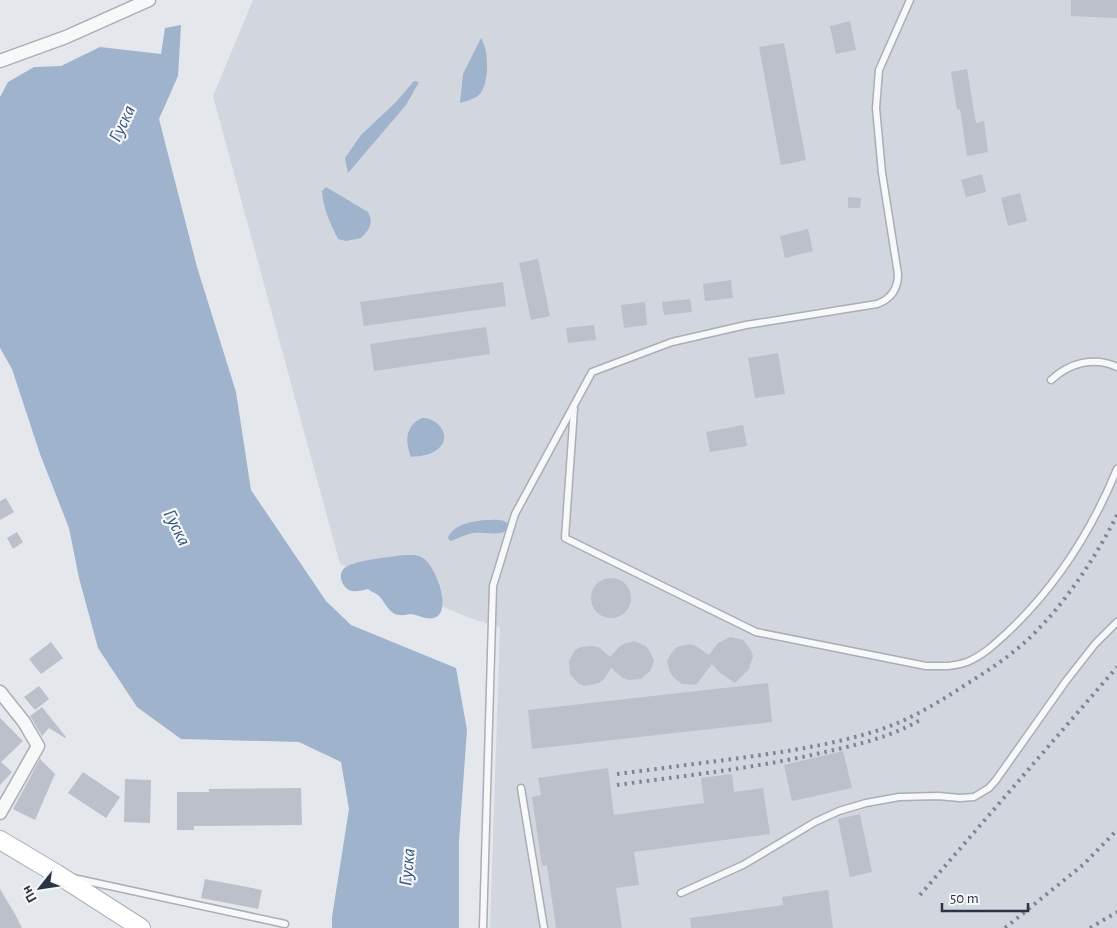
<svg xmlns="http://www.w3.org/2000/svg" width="1117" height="928" viewBox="0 0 1117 928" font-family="'Alegreya Sans',sans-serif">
	<rect width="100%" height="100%" fill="#e4e7ec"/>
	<polygon fill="#d2d6de" points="253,0 1117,0 1117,928 490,928 500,627 470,618 340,564 213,96"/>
	<g fill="#9fb4cc">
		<polygon points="181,25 178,76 159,119 197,267 236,392 251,490 326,601 351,625 456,668 467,730 459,840 459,928 332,928 332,917 349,809 341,762 299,742 181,739 137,707 98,648 79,578 69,528 40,454 12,369 0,348 0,97 8,82 34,67 61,66 100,47 161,54 165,28"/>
		<path d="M 481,38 C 489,50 490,84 479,95 C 474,99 466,101 460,103 L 463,74 Z"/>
		<polygon points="414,81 419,82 406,105 348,173 345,158 361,135 396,102"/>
		<path d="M 326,187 L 368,212 C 374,223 369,230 361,238 L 346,241 L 338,239 C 330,223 323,208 322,191 Z"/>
		<path d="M 422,418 C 436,417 452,434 440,447 C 433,455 421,456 411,457 C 405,441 405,426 422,418 Z"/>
		<path d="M 485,520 C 494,520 502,518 509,524 L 509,528 C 502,537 485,532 474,533 C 466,534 459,538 451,541 L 449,540 L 448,537 C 456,523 471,522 485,520 Z"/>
		<path d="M 404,555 C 410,555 417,554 423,558 C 435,565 454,612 434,618 C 427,620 418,615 411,614 C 407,614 404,616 400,615 C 389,615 385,601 378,595 C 374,592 371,592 368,589 C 363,590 357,592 352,591 C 342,589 336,573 346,567 C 357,560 390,557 404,555 Z"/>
	</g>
	<g fill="#bbc0ca">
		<polygon points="1071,0 1117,0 1117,18 1071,16"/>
		<polygon points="850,21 856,50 836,54 830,26"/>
		<polygon points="784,43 806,160 781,165 759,47"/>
		<polygon points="967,69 976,123 984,121 988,152 967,156 960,109 957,110 951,72"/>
		<polygon points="982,174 986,192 966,197 961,180"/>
		<polygon points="1020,193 1027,221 1008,226 1001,198"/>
		<polygon points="848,197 861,198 860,208 848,208"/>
		<polygon points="808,229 813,251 785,258 780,236"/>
		<polygon points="538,259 550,316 531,320 519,263"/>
		<polygon points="731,280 733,298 705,301 703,284"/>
		<polygon points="503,282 506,306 364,326 360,302"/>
		<polygon points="690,299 692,312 664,315 662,302"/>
		<polygon points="645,302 647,325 624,328 621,305"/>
		<polygon points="594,325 596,340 568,343 566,328"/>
		<polygon points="486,327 490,354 374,371 370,344"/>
		<polygon points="778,353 785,394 755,398 748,358"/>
		<polygon points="743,425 747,446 710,452 706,432"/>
		<polygon points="6,498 14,512 0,520 0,501"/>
		<polygon points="17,532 23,542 13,549 7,538"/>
		<circle cx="611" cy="598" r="20"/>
		<polygon points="730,637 743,640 751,650 753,656 749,669 735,683 719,672 712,664 696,685 682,684 673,677 670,672 667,661 672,652 677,647 690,644 696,646 709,655 718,643"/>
		<polygon points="634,641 646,646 650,652 654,661 650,671 641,679 629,680 623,678 611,668 604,679 599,683 585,686 579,684 570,674 569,661 575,650 581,647 594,646 600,648 610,657 621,645"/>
		<polygon points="51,642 63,658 41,674 29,659"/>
		<polygon points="768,683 772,722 532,749 528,710"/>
		<polygon points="39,686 49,699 35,710 24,697"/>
		<polygon points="42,707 66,737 65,738 49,728 42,736 30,716"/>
		<polygon points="0,718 23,741 1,762 12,772 0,785"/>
		<polygon points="843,751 852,788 792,801 784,765"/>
		<polygon points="40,759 55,774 35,820 13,809"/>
		<polygon points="608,768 614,815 704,803 701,778 732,774 734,792 763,788 770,834 634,852 639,885 616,888 622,928 556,928 547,865 542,866 532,797 541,795 538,778"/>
		<polygon points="83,772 120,797 106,818 68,793"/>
		<polygon points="125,779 151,780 150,823 124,822"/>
		<polygon points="301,788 302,825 194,826 194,830 177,830 177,792 209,792 209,789"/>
		<polygon points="860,814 872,872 850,877 838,819"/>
		<polygon points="205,879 262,890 258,909 201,898"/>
		<polygon points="0,889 15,914 22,928 0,928"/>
		<polygon points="828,890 833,928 691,928 690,918 783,905 782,897"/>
	</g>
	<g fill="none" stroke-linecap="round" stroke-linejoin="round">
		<g stroke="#a9aeb7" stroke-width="9">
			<g id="service">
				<path d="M 1051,380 C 1069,363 1094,356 1117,367"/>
				<path d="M 574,409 L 565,538 L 756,632 L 926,666 C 940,666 954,667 967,662 C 984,655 997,642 1010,630 C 1058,584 1092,530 1117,469"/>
				<polyline points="521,788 544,928"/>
				<polyline points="73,878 285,924"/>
				<polyline points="681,893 743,865 815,822 839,811 866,803 899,797 938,796 960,798 974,797 989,788 996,780 1066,681 1095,644 1117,622"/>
				<path d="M 483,928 L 493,586 L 515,514 L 592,372 L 672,342 L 746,325 L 877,304 C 891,299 898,289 898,274 L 882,173 L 876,108 L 879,70 L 910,0"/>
			</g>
		</g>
		<g stroke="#a9aeb7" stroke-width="15">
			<g id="minor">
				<polyline points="0,61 66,37 149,0"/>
				<polyline points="0,692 24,722 38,746 0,813"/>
			</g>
		</g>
		<g stroke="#a9aeb7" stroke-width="20">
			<polyline id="secondary" points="0,840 57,874 141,928"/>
		</g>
		<use href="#service" stroke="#f7f8fa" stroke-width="6"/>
		<use href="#minor" stroke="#f7f8fa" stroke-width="12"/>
		<use href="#secondary" stroke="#fff" stroke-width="18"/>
		<g stroke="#7d8696" stroke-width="4" stroke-dasharray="2.5 5" stroke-linecap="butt">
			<path d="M 617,774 C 656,769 694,764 733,759 C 783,752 834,745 882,729 C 911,719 936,704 962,687 C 984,673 1005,660 1024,643 C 1061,610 1095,559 1117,515"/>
			<path d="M 617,785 C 688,775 759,768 829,751 C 861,744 893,736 922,719"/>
			<polyline points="920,895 1117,667"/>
			<polyline points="1005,928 1084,864 1117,830"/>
			<polyline points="1090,928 1117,912"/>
		</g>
	</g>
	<g text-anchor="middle" stroke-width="4.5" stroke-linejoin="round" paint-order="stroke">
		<g font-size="19" font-style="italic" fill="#34527a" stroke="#f4f6f9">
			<text transform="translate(121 123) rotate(-65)" y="7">Гуска</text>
			<text transform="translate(178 527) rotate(63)" y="7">Гуска</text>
			<text transform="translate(406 867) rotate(-85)" y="7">Гуска</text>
		</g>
	</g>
	<g transform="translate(40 888) rotate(240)" stroke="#f4f6f9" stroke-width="4" paint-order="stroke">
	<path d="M0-4L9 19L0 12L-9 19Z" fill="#2b3445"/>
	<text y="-8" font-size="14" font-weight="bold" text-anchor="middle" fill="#2b3445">Пн</text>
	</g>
	<path d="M942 903v8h86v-8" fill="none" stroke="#2b3445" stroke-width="2.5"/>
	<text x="950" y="903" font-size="15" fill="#2b3445" stroke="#f4f6f9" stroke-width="4" paint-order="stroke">50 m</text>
</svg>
